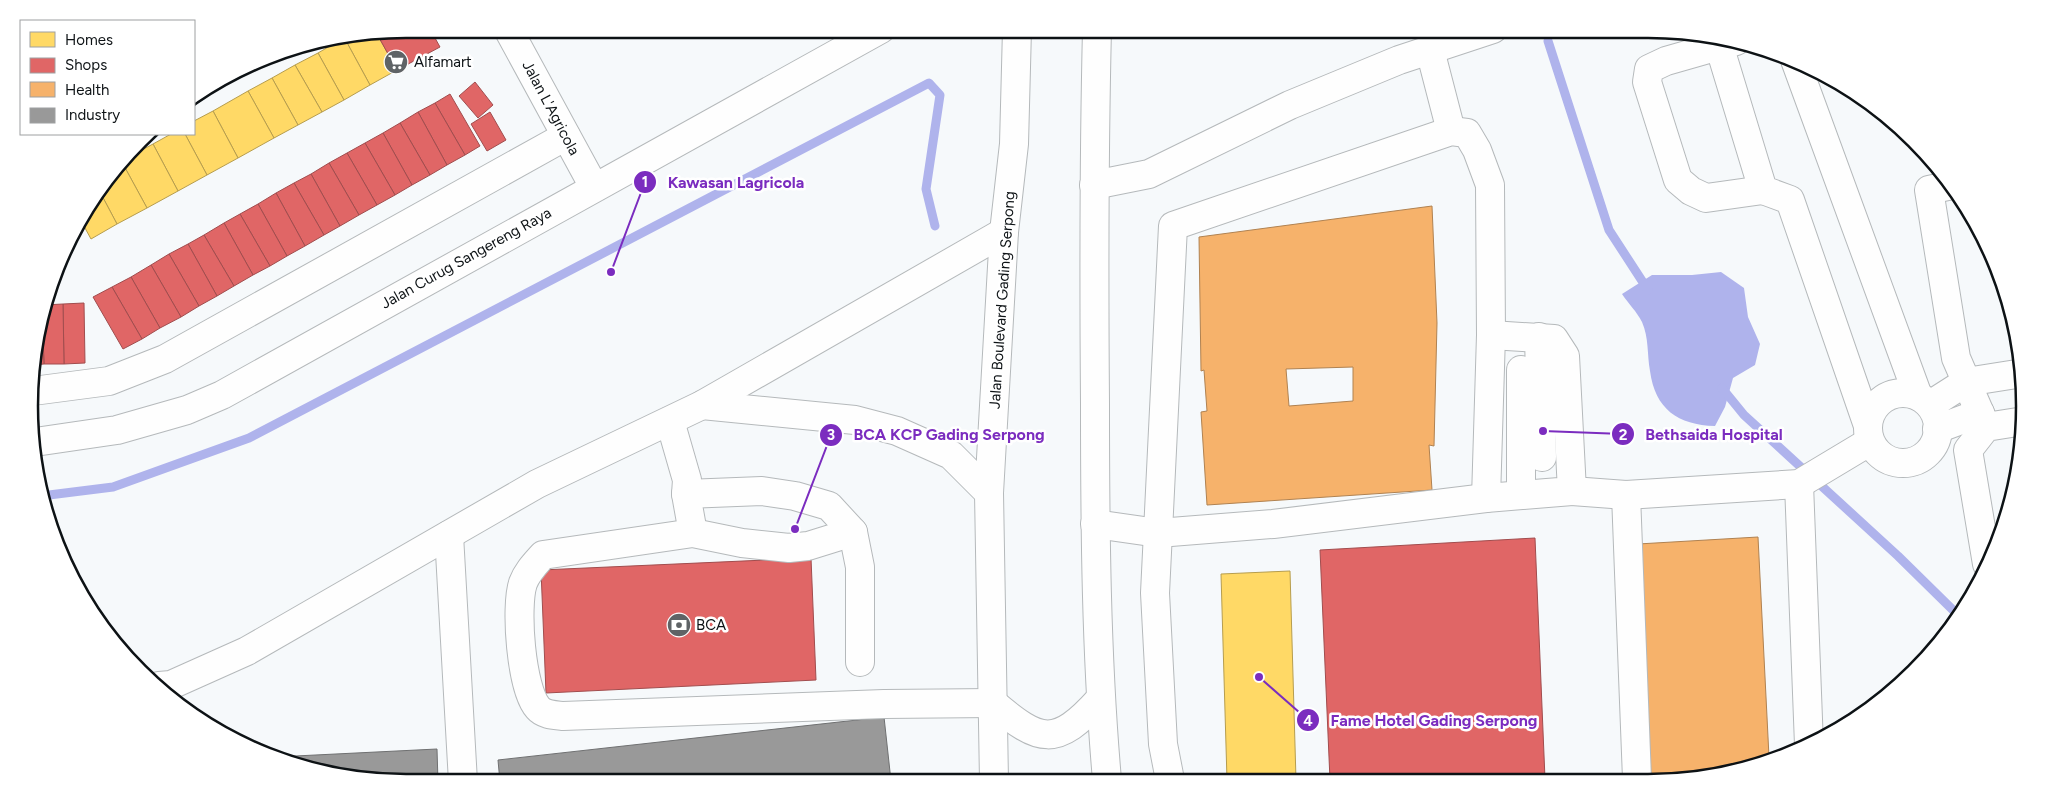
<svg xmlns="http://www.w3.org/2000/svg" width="2054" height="811" viewBox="0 0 2054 811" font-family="Figtree,sans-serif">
	<rect width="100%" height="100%" fill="#f6f9fb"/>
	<path fill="#afb3ec" d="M 1721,272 L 1744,288 L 1748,317 L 1760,344 L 1755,365 L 1733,378 L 1725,407 L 1715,426 C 1678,425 1655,409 1650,371 C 1647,354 1649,338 1642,322 C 1637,312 1628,303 1622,294 L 1652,275 L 1692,275 Z"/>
	<g fill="#ffd966" stroke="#b69d4e">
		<polygon points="377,34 397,70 370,85 345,39"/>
		<polygon points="342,39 345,39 370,85 344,100 318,53"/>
		<polygon points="318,53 344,100 322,112 295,65"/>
		<polygon points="295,65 322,112 298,125 272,78"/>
		<polygon points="272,78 298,125 274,138 248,91"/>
		<polygon points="248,91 274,138 238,158 213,111"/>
		<polygon points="213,111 238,158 207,175 185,134 194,134 194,121"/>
		<polygon points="171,134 185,134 207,175 178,191 153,144"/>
		<polygon points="153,144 178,191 147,208 123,164 129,157"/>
		<polygon points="123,164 147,208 117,224 100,192"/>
		<polygon points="100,192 117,224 91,239 79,217"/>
		<polygon points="1290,571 1296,780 1227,780 1221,574"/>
	</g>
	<g fill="#e06666" stroke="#a14d4e">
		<polygon points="406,29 430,29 440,47 397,70 377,34"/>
		<polygon points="475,82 493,105 478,118 459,96"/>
		<polygon points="450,94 480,146 465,155 435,103"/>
		<polygon points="435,103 465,155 447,165 418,112"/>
		<polygon points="418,112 447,165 430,175 400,123"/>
		<polygon points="490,112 506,140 487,151 471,124"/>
		<polygon points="400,123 430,175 412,185 383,133"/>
		<polygon points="383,133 412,185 395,195 365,143"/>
		<polygon points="365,143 395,195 377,205 347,153"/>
		<polygon points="347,153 377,205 359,215 329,163"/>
		<polygon points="329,163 359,215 340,226 311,174"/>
		<polygon points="311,174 340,226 324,235 294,183"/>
		<polygon points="294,183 324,235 305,246 276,193"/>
		<polygon points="276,193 305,246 287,256 258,204"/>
		<polygon points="258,204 287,256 270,266 240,214"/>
		<polygon points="240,214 270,266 253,275 224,223"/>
		<polygon points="224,223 253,275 234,286 204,235"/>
		<polygon points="204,235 234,286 217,296 188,244"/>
		<polygon points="188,244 217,296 199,306 169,254"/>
		<polygon points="169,254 199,306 181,317 151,265"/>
		<polygon points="151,265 181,317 160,328 131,277"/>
		<polygon points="131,277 160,328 142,339 112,287"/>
		<polygon points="112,287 142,339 123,349 93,297"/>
		<polygon points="84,303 85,363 64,364 63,304"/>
		<polygon points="63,304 64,364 44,364 42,313 44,305"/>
		<polygon points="42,313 44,364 32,365 32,356"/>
		<polygon points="1535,538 1545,779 1330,780 1320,550"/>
		<polygon points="811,558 816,680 546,693 541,570"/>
	</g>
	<g fill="#f6b26b" stroke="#b08251" fill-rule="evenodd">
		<path d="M 1432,206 L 1437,323 L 1434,446 L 1429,445 L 1432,490 L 1207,505 L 1201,412 L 1207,411 L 1204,370 L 1201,371 L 1199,237 ZM 1353,367 L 1353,401 L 1289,406 L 1286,369 Z"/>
		<polygon points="1758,537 1769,757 1698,779 1650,779 1638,544"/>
	</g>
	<g fill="#999" stroke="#6f7071">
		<polygon points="884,717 891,781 500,782 498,760"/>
		<polygon points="437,749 438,782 406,782 308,769 275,757"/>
	</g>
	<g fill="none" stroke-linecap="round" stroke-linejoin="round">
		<g stroke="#afb3ec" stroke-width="9">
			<polyline points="1548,41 1609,230 1648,290"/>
			<polyline points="1722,388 1744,415 1898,556 1958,615"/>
			<polyline points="41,496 113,487 249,438 929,83 940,95 926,189 935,226"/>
		</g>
		<g stroke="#b5b9bb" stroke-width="30">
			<g id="minor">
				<polyline points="508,29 594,187"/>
				<polyline points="1736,41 1666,61 1649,69 1647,82 1678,180 1691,191 1706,198 1763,190"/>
				<polyline points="1719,45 1763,190 1790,200 1867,423"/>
				<polyline points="1430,50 1451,131"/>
				<polyline points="1795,60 1918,396"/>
				<polyline points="1094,185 1149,174 1290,105 1399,60 1493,29"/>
				<polyline points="1952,185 1929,190 1956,358 1986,427"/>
				<polyline points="1539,337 1542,457"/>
				<polyline points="33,391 109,381 165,359 566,136"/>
				<circle cx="1903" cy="428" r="35"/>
				<polyline points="702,405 855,420 897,431 951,455 989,493"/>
				<polyline points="1930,405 1966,382 2023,373"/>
				<polyline points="670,421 687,480 686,494 693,533"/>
				<polyline points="1937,429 1980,413"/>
				<polyline points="1799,484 1809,745"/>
				<polyline points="1572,491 1626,495 1799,484 1869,442"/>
				<polyline points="686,494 762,491 795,496 829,506 853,532 860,567 860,662"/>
				<polyline points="1521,495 1521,370"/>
				<polyline points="1626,495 1637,779"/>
				<polyline points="1095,524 1158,533 1273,524 1486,498 1572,491 1565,356 1554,339 1491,335"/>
				<path d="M 853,532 L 808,546 L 789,548 L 742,543 L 693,533 L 543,555 C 535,564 527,572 523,583 C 515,607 521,689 538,708 C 544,715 555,715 563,716 L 884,704 L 993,703"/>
				<polyline points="449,535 463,782"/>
				<polyline points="1987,564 1968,450 1986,427 2024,421"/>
				<polyline points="159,686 171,685 247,651 537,484 702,405 1004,232"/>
				<polyline points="1170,780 1163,744 1155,593 1173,226 1451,131 1467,133 1477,150 1490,185 1491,335 1486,498"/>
			</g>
		</g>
		<g stroke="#b5b9bb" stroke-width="30">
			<g id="major">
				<path d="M 1097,29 C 1094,153 1094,278 1095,403 C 1095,529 1096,655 1107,780"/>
				<polyline points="35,442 117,430 187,410 222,395 881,29"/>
				<path d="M 993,703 C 1040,743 1056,748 1100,699"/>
				<polyline points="994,781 989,493 1004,232 1014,144 1017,29"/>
			</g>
		</g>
		<use href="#minor" stroke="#fefefe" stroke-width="28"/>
		<use href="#major" stroke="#fefefe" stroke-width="28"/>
	</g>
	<defs>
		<g id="supermarket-disc" transform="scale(1.25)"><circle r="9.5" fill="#5f6366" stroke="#fff"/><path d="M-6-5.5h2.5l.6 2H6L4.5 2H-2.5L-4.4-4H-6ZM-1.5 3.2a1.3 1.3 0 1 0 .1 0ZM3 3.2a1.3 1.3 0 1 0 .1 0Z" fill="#fff"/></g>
		<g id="bank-disc" transform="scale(1.25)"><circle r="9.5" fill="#5f6366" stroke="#fff"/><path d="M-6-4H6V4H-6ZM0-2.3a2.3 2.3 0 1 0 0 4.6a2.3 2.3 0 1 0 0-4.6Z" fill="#fff"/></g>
	</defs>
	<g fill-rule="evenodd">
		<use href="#supermarket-disc" x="396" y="62"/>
		<use href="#bank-disc" x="679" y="625"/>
	</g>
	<g text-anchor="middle" stroke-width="5" stroke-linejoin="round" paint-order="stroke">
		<g font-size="15" fill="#0d1215" stroke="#fff" text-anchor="start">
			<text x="414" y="67">Alfamart</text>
			<text x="696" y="630">BCA</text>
		</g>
		<g font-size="15" fill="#0d1215" stroke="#fff">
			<text transform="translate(551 108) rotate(62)" y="5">Jalan L'Agricola</text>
			<text transform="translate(466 258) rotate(-29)" y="5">Jalan Curug Sangereng Raya</text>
			<text transform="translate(1002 300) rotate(-86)" y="5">Jalan Boulevard Gading Serpong</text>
		</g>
	</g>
	<path d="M0 0H2054V811H0ZM406 38H1648A368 368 0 0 1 2016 406V406A368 368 0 0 1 1648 774H406A368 368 0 0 1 38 406V406A368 368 0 0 1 406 38Z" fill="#fff" fill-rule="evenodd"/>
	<path fill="none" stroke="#0d1215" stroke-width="2.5" d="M406 38H1648A368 368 0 0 1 2016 406V406A368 368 0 0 1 1648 774H406A368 368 0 0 1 38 406V406A368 368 0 0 1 406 38Z"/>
	<path fill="none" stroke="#7b2cbf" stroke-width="2" d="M611 272L645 182M1543 431L1623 434M795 529L831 435M1259 677L1308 720"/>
	<g fill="#7b2cbf" stroke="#fff" stroke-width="2">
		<circle cx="611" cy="272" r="5"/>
		<circle cx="1543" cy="431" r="5"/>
		<circle cx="795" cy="529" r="5"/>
		<circle cx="1259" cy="677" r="5"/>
		<circle cx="645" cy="182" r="12"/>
		<circle cx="1623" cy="434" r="12"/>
		<circle cx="831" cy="435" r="12"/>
		<circle cx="1308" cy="720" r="12"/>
	</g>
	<g font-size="15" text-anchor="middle" font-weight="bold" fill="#fff">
		<text x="645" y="187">1</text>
		<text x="1623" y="440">2</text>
		<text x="831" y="440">3</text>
		<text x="1308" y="726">4</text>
	</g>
	<g font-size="16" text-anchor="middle" font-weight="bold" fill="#7b2cbf" stroke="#fff" stroke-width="5" stroke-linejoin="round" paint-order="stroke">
		<text x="736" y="188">Kawasan Lagricola</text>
		<text x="1714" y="440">Bethsaida Hospital</text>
		<text x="949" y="440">BCA KCP Gading Serpong</text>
		<text x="1434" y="726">Fame Hotel Gading Serpong</text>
	</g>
	<rect x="20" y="20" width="175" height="115" fill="#ffffff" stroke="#9ea0a1"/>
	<rect x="30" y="32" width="25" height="15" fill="#ffd966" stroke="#9ea0a1"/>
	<text x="65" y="45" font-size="15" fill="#0d1215">Homes</text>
	<rect x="30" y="58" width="25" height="15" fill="#e06666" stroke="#9ea0a1"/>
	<text x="65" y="70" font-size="15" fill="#0d1215">Shops</text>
	<rect x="30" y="82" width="25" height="15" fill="#f6b26b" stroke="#9ea0a1"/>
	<text x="65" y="95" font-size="15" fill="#0d1215">Health</text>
	<rect x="30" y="108" width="25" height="15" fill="#999999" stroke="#9ea0a1"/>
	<text x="65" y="120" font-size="15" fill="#0d1215">Industry</text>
</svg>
